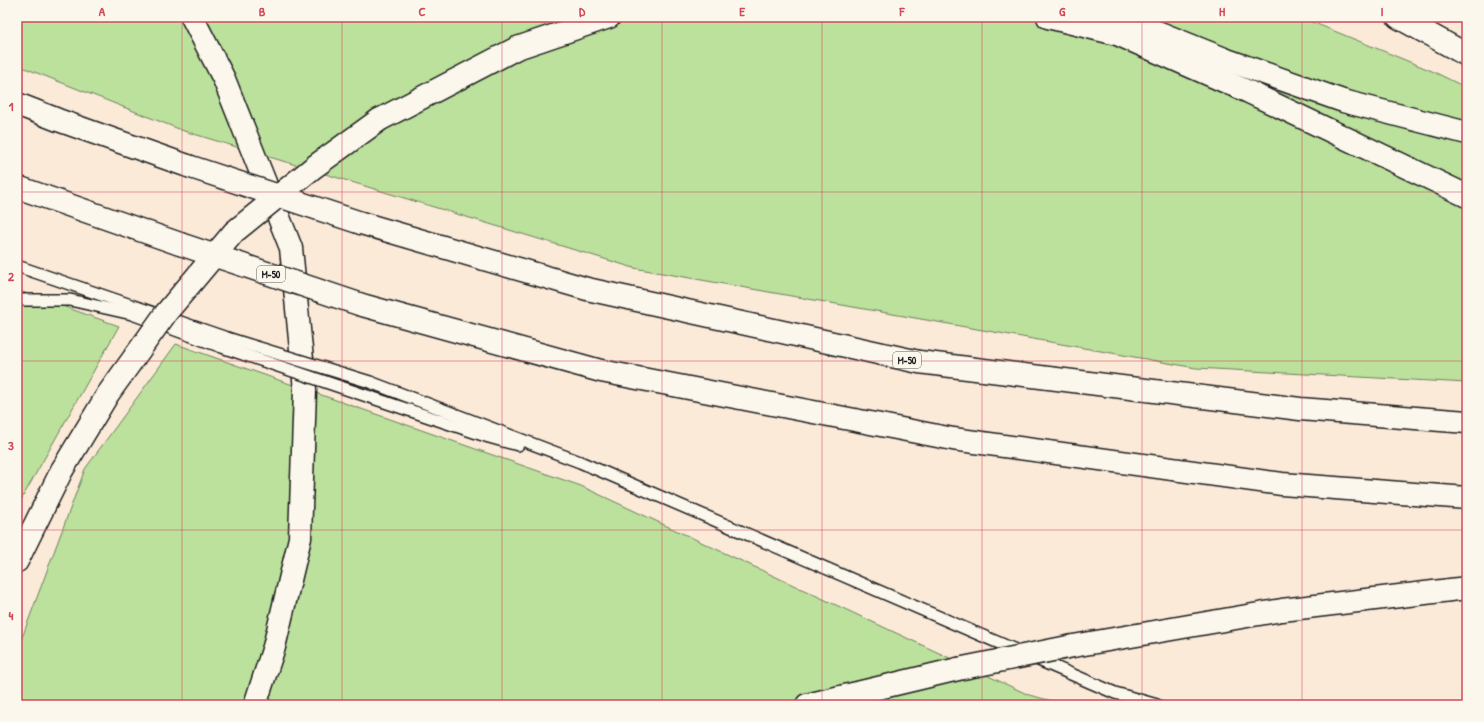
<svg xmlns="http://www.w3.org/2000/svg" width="1484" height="722" viewBox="0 0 1484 722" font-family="'Patrick Hand',sans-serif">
	<rect width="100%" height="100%" fill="#fcead9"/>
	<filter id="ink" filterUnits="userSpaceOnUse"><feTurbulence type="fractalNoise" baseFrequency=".025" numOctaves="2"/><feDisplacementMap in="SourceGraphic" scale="8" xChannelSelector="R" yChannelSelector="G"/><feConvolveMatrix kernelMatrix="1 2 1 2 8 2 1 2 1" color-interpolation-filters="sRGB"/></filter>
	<g filter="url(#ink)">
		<g fill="#bbe19c" stroke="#6c7e5c">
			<polygon points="17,17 1300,17 1432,71 1467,88 1467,383 1196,368 634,268 184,131 17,65"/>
			<polygon points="17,290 119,326 17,507"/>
			<polygon points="176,344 581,486 1029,695 1068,705 17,705 17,651 85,469"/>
		</g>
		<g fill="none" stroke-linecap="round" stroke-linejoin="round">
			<g stroke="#1c1c1c" stroke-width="14">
				<g id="lane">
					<polyline points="17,266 227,338"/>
					<polyline points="17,300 70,300 132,314 222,347"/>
					<polyline points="370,382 580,462 1115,693 1157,705"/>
					<polyline points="367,396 489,437 518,445"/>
				</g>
			</g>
			<g stroke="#1c1c1c" stroke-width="25">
				<g id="highway">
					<polyline points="192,17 224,79 291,248 305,390 300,538 274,647 255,705"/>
					<polyline points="1048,17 1117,34 1249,92 1467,196"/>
					<polyline points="1113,17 1130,21 1227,60 1343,101 1467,133"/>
					<polyline points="1398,17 1467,55"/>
					<polyline points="17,104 58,120 188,166"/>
					<polyline points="379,120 517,48 609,17"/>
					<polyline points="17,187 180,244"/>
					<polyline points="361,223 587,289 919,362 1300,409 1467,422"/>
					<polyline points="362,305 601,371 953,439 1282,484 1467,498"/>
					<polyline points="17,561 62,470"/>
					<polyline points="1073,646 1282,610 1467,588"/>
					<polyline points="807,705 958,669"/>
				</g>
			</g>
			<use href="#lane" stroke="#fbf7ec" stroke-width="11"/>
			<use href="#highway" stroke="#fbf7ec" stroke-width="22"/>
			<g stroke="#1c1c1c" stroke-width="14" stroke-linecap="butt">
				<g id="lane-bridge">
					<polyline points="227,338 370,382"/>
					<polyline points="222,347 367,396"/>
				</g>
			</g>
			<g stroke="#1c1c1c" stroke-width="25" stroke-linecap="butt">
				<g id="highway-bridge">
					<polyline points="188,166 361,223"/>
					<polyline points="180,244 362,305"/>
					<polyline points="62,470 108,394 166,313 234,232 314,167 379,120"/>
					<polyline points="958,669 1073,646"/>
				</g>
			</g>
			<use href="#lane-bridge" stroke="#fbf7ec" stroke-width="11"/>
			<use href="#highway-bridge" stroke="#fbf7ec" stroke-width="22"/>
		</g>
	</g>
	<path fill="none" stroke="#d1495b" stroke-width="1" stroke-opacity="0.55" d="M 182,17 L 182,705M 342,17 L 342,705M 502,17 L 502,705M 662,17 L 662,705M 822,17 L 822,705M 982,17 L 982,705M 1142,17 L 1142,705M 1302,17 L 1302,705M 17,192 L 1467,192M 17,361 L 1467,361M 17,530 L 1467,530"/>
	<g text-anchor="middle" stroke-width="3.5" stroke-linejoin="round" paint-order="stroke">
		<g fill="#fbf7ec" stroke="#5f5e5a" stroke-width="1">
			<rect x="257" y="266" width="28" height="16" rx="3"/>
			<rect x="893" y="352" width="28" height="16" rx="3"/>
		</g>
		<g font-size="10" font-weight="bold" fill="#1c1c1c">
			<text x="271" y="278">M-50</text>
			<text x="907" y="364">M-50</text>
		</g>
	</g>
	<rect width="1484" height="722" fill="none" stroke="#fbf7ec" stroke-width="44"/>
	<rect x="22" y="22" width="1440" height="678" fill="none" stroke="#d1495b" stroke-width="1.5"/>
	<g font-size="13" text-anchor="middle" font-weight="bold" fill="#d1495b">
		<text x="102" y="16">A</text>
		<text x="262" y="16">B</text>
		<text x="422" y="16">C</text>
		<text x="582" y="16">D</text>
		<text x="742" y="16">E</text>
		<text x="902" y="16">F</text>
		<text x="1062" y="16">G</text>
		<text x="1222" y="16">H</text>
		<text x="1382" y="16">I</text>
		<text x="11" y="111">1</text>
		<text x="11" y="281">2</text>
		<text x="11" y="450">3</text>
		<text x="11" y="620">4</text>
	</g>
</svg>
